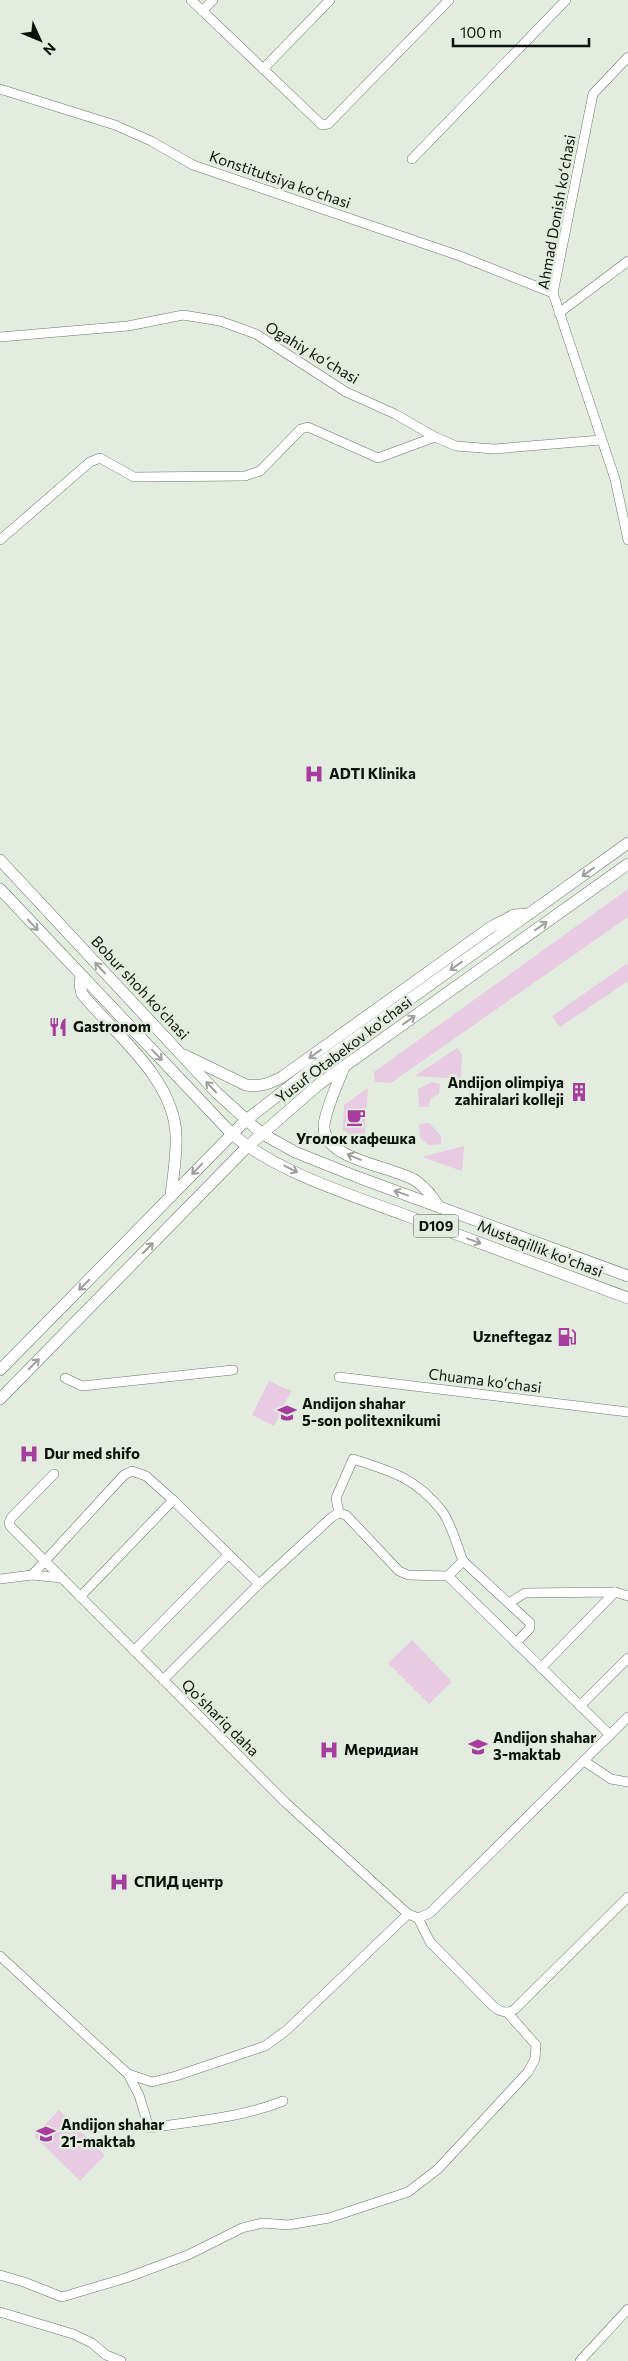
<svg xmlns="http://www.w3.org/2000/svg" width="628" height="2361" viewBox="0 0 628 2361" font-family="Commissioner,sans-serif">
	<rect width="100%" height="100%" fill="#e2eddf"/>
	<g fill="#e8cae3">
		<polygon points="628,889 628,917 391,1083 375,1082 374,1072"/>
		<polygon points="628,963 628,981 560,1027 552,1016"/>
		<polygon points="457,1048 462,1054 461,1079 415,1076"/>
		<polygon points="432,1082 440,1084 439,1094 431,1098 428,1107 419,1107 418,1089"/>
		<polygon points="368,1088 364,1143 343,1130 344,1105"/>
		<polygon points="429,1123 441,1136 441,1144 429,1145 420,1138 419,1124"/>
		<polygon points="464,1146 462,1171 422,1157"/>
		<polygon points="269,1381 291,1391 274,1426 252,1415"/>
		<polygon points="412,1640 452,1682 429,1704 388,1663"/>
		<polygon points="59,2110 105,2155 80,2181 34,2136"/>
	</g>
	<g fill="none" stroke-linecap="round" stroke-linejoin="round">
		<g stroke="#6a7468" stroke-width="10">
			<g id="minor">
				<polyline points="191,0 322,125 328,124 449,0"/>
				<polyline points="202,11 213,0"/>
				<polyline points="628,57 593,94 553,293 615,479 628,540"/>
				<polyline points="263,69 330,0"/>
				<polyline points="0,89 115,125 151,141 193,165 460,256 553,293"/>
				<polyline points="412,159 566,0"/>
				<polyline points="559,313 628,261"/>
				<polyline points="0,337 128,326 183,315 220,321 256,334 346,392 395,414 435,437 456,446 494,449 601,440"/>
				<polyline points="0,540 90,462 100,458 134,477 245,476 260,471 301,429 308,427 378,458 435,437"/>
				<polyline points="339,1377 628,1412"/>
				<polyline points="65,1378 82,1386 233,1370"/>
				<polyline points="54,1474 11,1518 9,1523 11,1527 286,1803 408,1914 418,1918 430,1913 628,1717"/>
				<path d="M 339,1513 L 336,1498 L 353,1459 C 391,1471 416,1478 442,1511 C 452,1525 457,1546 463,1561"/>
				<polyline points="32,1575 124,1475 132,1471 146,1476 173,1500 259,1584"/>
				<polyline points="448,1576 463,1561 530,1623 530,1628 516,1643"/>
				<polyline points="0,1579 32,1575 62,1578"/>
				<polyline points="80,1597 173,1500"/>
				<polyline points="509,1603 525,1593 615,1592 628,1596"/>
				<polyline points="134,1651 228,1555"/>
				<polyline points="541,1668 615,1592"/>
				<polyline points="163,1680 259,1584 332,1517 339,1513 346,1515 399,1571 408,1575 448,1576 610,1735"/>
				<polyline points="580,1706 628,1658"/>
				<polyline points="584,1761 611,1779 628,1782"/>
				<path d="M 418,1918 L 430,1942 L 492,2005 C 498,2011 507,2015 515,2009 L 628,1897"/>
				<polyline points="0,1956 128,2074 152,2082 176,2076 265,2046 287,2030 408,1914"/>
				<path d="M 128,2074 L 139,2095 L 149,2128 C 194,2121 241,2118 283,2101"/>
				<polyline points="0,2275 24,2282 62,2297 126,2278 188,2255 242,2228 262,2223 288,2225 329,2218 408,2192 438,2169 528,2072 535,2059 536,2045 507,2012"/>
				<polyline points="0,2312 73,2334 92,2343 106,2355 121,2361"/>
				<polyline points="580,2361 628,2309"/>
			</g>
		</g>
		<g stroke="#6a7468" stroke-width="12">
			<g id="major">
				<polyline points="0,860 217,1093 261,1133 295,1152 360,1178 628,1276"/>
				<path d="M 0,889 L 232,1134 C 278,1173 354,1196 410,1217 C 483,1244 556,1271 628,1298"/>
				<path d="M 81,976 L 80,985 L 82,994 C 116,1035 174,1079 176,1135 C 177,1155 173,1176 171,1196"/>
				<path d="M 184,1055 L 246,1085 C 260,1087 269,1084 282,1077 L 491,927 L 514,915 L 529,914"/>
				<path d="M 344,1067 C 338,1083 326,1108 324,1125 C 322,1161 394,1166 416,1181 C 426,1188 433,1197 439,1207"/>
				<polyline points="0,1370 245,1121 308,1072 628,843"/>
				<polyline points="0,1399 247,1147 318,1085 628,864"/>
			</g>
		</g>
		<use href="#minor" stroke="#fff" stroke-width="9"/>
		<use href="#major" stroke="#fff" stroke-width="11"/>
	</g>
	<defs><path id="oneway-shaft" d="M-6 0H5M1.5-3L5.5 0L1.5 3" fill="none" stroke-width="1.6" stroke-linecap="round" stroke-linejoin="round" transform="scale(1.25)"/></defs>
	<g stroke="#9fa09e">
		<use href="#oneway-shaft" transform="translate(588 872) rotate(144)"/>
		<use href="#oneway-shaft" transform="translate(33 925) rotate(47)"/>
		<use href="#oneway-shaft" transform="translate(541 926) rotate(-35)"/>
		<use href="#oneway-shaft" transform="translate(456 966) rotate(144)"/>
		<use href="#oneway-shaft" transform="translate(100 968) rotate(-133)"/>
		<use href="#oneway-shaft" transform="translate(409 1020) rotate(-36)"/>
		<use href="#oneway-shaft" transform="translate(315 1054) rotate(144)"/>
		<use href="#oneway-shaft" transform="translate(157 1055) rotate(46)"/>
		<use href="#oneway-shaft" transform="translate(211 1087) rotate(-133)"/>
		<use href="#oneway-shaft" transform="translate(354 1157) rotate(-157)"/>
		<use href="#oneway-shaft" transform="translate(197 1169) rotate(134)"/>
		<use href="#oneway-shaft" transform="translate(291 1169) rotate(27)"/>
		<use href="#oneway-shaft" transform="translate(401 1193) rotate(-160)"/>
		<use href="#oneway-shaft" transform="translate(474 1241) rotate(20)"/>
		<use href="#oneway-shaft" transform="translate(148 1248) rotate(-45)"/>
		<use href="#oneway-shaft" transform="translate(84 1285) rotate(135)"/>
		<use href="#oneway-shaft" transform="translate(34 1364) rotate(-45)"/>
	</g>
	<defs>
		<g id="hospital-bare" transform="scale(1.5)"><path d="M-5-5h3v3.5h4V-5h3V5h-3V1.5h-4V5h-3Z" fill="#a63c9d" stroke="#e2eddf" stroke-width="2.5" paint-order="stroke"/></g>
		<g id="restaurant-bare" transform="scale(1.5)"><path d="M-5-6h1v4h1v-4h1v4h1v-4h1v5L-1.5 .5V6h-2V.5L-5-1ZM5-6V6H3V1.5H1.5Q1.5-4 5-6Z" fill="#a63c9d" stroke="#e2eddf" stroke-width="2.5" paint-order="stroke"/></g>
		<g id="building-bare" transform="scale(1.5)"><path d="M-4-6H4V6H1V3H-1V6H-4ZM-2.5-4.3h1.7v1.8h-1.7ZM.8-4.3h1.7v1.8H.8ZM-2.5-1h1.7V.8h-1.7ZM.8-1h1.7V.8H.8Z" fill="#a63c9d" stroke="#e2eddf" stroke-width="2.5" paint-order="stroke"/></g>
		<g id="cafe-bare" transform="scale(1.5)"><path d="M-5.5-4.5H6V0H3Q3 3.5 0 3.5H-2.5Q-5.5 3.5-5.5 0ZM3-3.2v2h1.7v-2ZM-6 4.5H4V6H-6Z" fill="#a63c9d" stroke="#e2eddf" stroke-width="2.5" paint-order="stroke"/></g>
		<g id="fuel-bare" transform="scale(1.5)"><path d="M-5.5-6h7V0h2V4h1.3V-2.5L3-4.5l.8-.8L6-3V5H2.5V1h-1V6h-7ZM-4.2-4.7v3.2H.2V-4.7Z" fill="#a63c9d" stroke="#e2eddf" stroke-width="2.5" paint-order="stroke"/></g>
		<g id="university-bare" transform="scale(1.5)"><path d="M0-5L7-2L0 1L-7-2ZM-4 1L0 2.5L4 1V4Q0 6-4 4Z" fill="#a63c9d" stroke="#e2eddf" stroke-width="2.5" paint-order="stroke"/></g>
		<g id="school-bare" transform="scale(1.5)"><path d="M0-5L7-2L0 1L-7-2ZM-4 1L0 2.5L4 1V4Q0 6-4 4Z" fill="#a63c9d" stroke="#e2eddf" stroke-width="2.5" paint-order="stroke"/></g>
	</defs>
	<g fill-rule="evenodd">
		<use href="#hospital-bare" x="314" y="774"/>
		<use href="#restaurant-bare" x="58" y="1027"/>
		<use href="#building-bare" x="579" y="1092"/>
		<use href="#cafe-bare" x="356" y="1117"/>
		<use href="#fuel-bare" x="567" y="1337"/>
		<use href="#university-bare" x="287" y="1413"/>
		<use href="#hospital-bare" x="29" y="1454"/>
		<use href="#school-bare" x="478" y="1747"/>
		<use href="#hospital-bare" x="329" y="1750"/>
		<use href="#hospital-bare" x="119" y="1882"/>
		<use href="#school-bare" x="46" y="2134"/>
	</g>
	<g text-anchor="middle" stroke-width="5" stroke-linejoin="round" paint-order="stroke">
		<rect fill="#e2eddf" stroke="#4e544c" stroke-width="1" x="413.5" y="1214.5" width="45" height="23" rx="4"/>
		<g font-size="14" font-weight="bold" fill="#0e120d">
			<text x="436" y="1231">D109</text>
		</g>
		<g font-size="15" fill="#0e120d" stroke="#e2eddf">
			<text transform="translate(280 180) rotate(19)" y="5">Konstitutsiya koʻchasi</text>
			<text transform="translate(557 212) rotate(-80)" y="5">Ahmad Donish koʻchasi</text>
			<text transform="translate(312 353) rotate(31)" y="5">Ogahiy koʻchasi</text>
			<text transform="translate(140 988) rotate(47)" y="5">Bobur shoh ko'chasi</text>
			<text transform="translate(344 1050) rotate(-37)" y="5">Yusuf Otabekov ko'chasi</text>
			<text transform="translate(540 1249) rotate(21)" y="5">Mustaqillik ko'chasi</text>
			<text transform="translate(485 1381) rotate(7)" y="5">Chuama koʻchasi</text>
			<text transform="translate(220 1718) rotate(45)" y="5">Qo'shariq daha</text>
		</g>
		<g font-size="15" font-weight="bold" fill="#0e120d" stroke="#e2eddf" text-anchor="start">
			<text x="329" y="779">ADTI Klinika</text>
			<text x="73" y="1032">Gastronom</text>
			<text x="564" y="1088" text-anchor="end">Andijon olimpiya<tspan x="564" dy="17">zahiralari kolleji</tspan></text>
			<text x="356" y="1144" text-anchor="middle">Уголок кафешка</text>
			<text x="552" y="1342" text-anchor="end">Uzneftegaz</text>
			<text x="302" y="1409">Andijon shahar<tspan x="302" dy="17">5-son politexnikumi</tspan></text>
			<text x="44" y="1459">Dur med shifo</text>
			<text x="493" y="1743">Andijon shahar<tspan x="493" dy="17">3-maktab</tspan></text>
			<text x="344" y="1755">Меридиан</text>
			<text x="134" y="1887">СПИД центр</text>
			<text x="61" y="2130">Andijon shahar<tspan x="61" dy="17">21-maktab</tspan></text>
		</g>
	</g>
	<g transform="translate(40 40) rotate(134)" stroke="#e2eddf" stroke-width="4" paint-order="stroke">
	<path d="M0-4L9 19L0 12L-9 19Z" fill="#0e120d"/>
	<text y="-8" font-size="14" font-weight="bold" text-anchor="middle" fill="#0e120d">N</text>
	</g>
	<path d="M453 38v8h136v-8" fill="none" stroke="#0e120d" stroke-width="2.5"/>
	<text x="460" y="38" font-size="15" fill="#0e120d" stroke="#e2eddf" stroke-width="4" paint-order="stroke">100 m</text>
</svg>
